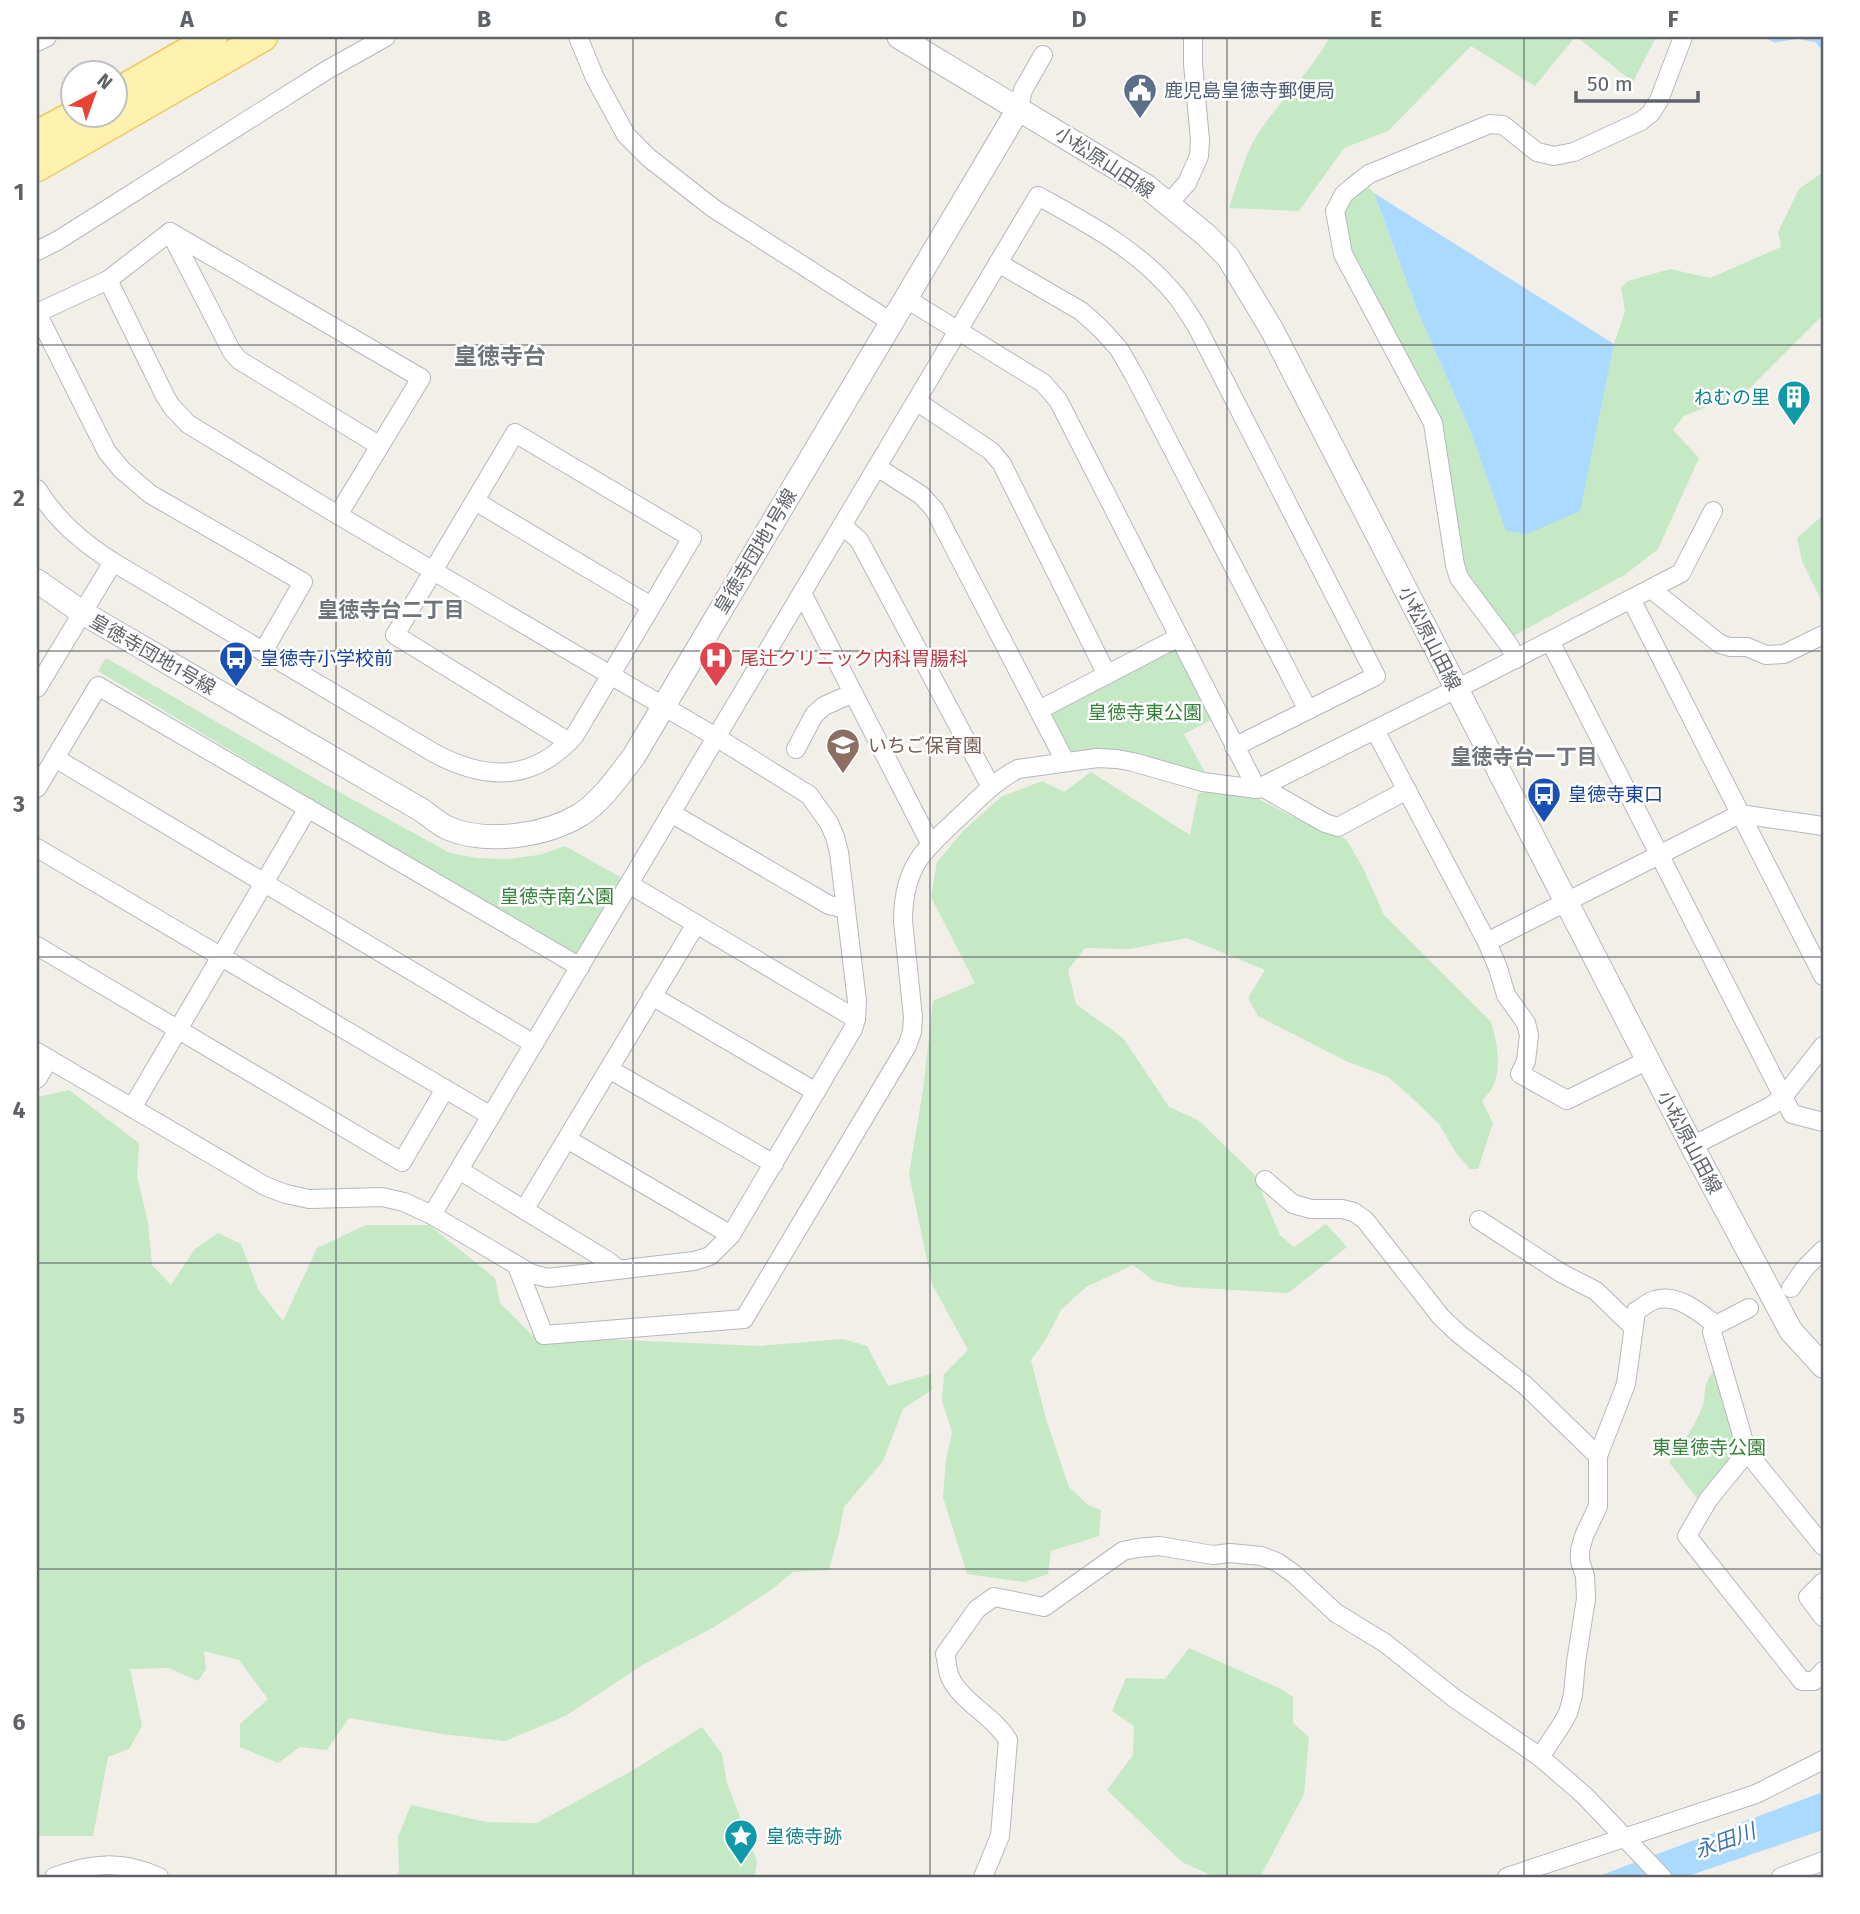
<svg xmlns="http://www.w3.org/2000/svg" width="1860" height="1914" viewBox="0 0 1860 1914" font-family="'Fira Sans','Noto Sans JP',sans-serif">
	<rect width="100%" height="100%" fill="#f1efe8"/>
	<g fill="#c5e8c5">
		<path d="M 1330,37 L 1575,37 L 1535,86 L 1471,46 L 1388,131 L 1344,148 L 1299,211 L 1229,208 C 1236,188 1245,154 1256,137 C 1278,102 1310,73 1330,37 Z"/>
		<polygon points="1577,37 1656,37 1633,82"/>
		<polygon points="1354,172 1374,193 1418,312 1472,435 1614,344 1625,311 1621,287 1628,281 1670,269 1710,278 1781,247 1778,232 1799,189 1823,172 1823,315 1748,390 1684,416 1673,430 1699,458 1658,549 1626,574 1512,637 1463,577 1431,418 1349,258 1336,194 1345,180"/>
		<polygon points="1823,515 1823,604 1802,561 1797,538"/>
		<polygon points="1172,649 1179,652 1212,715 1211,720 1184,734 1206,774 1069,751 1051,713"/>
		<polygon points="106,658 321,782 450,853 477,858 507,859 539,855 565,846 622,878 575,955 463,890 98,671"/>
		<path d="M 1091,772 L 1190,835 L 1198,794 L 1213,789 L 1249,794 L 1301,821 L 1346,839 L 1363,868 L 1384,915 L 1491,1022 C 1497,1041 1502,1068 1493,1086 C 1491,1091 1486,1096 1482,1101 L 1493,1123 L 1478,1169 L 1470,1169 L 1456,1153 L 1439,1124 L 1410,1096 L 1388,1077 L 1346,1061 L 1258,1016 L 1248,998 L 1265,970 L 1187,938 L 1129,949 L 1085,948 L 1068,970 L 1076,1004 L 1123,1038 L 1169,1107 L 1198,1120 L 1254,1174 L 1280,1235 L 1294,1247 L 1326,1224 L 1347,1247 L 1288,1293 L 1181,1287 L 1154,1281 L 1133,1265 L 1086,1287 L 1061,1310 L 1046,1339 L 1031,1360 L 1046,1419 L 1069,1487 L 1088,1505 L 1101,1510 L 1099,1536 L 1051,1551 L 1048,1574 L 1024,1582 L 967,1574 L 943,1497 L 946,1460 L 952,1432 L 942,1401 L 944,1374 L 968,1350 L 932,1284 L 909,1174 L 923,1090 L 933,1001 L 975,983 L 931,897 L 937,862 L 965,829 L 1001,797 L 1042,781 L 1064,792 Z"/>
		<polygon points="69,1090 139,1143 137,1176 148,1223 152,1265 171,1285 195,1249 218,1233 241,1244 259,1291 283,1321 317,1248 366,1225 429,1225 495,1278 500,1303 533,1336 760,1346 843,1339 867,1346 888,1386 931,1374 932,1390 903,1409 883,1461 844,1507 839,1533 829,1570 793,1572 771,1590 714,1627 644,1664 565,1716 505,1741 442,1734 349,1718 327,1750 300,1747 278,1763 240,1747 240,1724 268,1699 239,1660 204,1651 206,1669 198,1681 169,1668 130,1669 142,1726 129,1749 108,1757 93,1836 37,1836 37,1097"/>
		<path d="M 1714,1371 L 1735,1446 L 1734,1456 L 1699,1501 L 1669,1462 C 1680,1445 1694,1428 1702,1408 C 1708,1392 1700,1388 1714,1371 Z"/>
		<polygon points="1189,1648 1279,1688 1293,1697 1293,1723 1309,1737 1304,1794 1260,1877 1215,1877 1182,1862 1107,1790 1133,1755 1134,1726 1112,1711 1126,1678 1165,1679"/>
		<polygon points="702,1727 722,1754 727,1783 757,1861 755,1877 395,1877 399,1872 398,1837 411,1805 486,1822 537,1823 635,1769"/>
	</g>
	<g fill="#aadaff">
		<polygon points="1374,193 1614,344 1580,511 1527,534 1506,531 1472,435 1418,312"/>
		<polygon points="1823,1792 1823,1830 1685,1877 1596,1877"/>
	</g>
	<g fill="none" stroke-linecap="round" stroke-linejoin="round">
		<g stroke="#aadaff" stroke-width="5">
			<polyline points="1769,37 1775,40 1793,37"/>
			<polyline points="1802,37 1817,40 1823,47"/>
		</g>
		<g stroke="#b5b8bc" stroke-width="20">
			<g id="minor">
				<polyline points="578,37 595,78 626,135 649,158 713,208 891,322"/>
				<polyline points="37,42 47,37"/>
				<polyline points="1019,108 1023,90 1043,55"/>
				<polyline points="1168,204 1187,183 1199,156 1200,140 1193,64 1193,37"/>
				<polyline points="170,232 232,352 239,360 380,446"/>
				<polyline points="37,251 57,241 327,70 386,37"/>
				<polyline points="998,263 1081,311 1101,329 1119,349 1134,375 1308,710"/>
				<polyline points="905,298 1043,383 1058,400 1257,789"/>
				<polyline points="37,313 108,280 170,232 421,378 338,515"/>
				<polyline points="37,313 107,452 122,470 150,494 303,582 263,652"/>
				<polyline points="916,401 991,451 1002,464 1107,675"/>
				<polyline points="877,467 921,495 934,509 1065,761"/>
				<path d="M 37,489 C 57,521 82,542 113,562 L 434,753 C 486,781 534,782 575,735 L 692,538 L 515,433 L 395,635 L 569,742"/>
				<polyline points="475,501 651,606"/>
				<polyline points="842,525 859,540 991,787"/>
				<polyline points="1651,589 1720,644 1730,647 1747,647 1766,655 1784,654 1823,635"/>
				<polyline points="802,593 931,845"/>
				<polyline points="1631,599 1823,976"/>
				<polyline points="1550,641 1792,1114 1823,1122"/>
				<polyline points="1516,659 1509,645 1459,578 1455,565 1433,423 1343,254 1335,211 1344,194 1369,174 1490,124 1503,125 1537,152 1554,156 1574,152 1641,121 1651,113 1659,100 1683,37"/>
				<polyline points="37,688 113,562"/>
				<polyline points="1039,710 1179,637"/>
				<polyline points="1375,730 1487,942 1498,968 1506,995 1526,1023 1529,1035 1526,1061 1520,1074 1567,1100 1648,1060"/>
				<polyline points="796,749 814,715 824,706 853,693"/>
				<polyline points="55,758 534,1044"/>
				<polyline points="1262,787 1325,823 1338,827 1407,790"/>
				<polyline points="37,788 98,686 580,967"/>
				<polyline points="671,813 829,905 846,909"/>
				<polyline points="37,848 491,1116"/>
				<polyline points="629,884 856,1019"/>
				<polyline points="1487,942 1740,814 1823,826"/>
				<polyline points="37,946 402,1162 445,1089"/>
				<polyline points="652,996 816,1092"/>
				<polyline points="37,1052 265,1186 286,1194 309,1199 382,1197 404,1202 432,1215 532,1274 548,1278 694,1261 710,1256 731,1235 853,1029 856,1019 857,1001 839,852 835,837 829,823 809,795 716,737 338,515 188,424 172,407 165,396 108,280"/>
				<polyline points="609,1069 774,1164"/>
				<polyline points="37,1079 49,1059"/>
				<polyline points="132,1108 308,808"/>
				<polyline points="567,1139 731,1235"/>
				<polyline points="1692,1146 1771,1106 1783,1097 1823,1046"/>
				<polyline points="459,1170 608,1261 619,1270"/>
				<polyline points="1265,1180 1293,1204 1311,1209 1342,1209 1354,1212 1365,1220 1441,1317 1459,1334 1526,1386 1598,1456 1598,1506 1584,1536 1580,1550 1580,1561 1585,1576 1586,1599 1576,1662 1573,1695 1568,1713 1562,1724 1540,1757"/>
				<polyline points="524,1210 696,924"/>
				<path d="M 432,1215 L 1038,196 C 1089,224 1141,251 1178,298 C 1184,306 1190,316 1196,325 L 1376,676 L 1234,747"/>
				<polyline points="1479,1220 1561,1273 1596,1291 1633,1327"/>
				<path d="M 517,1266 L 544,1335 L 744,1319 L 907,1046 L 912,1032 L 913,1017 L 903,921 C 903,900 907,877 919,859 C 929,844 943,833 956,820 C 976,802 994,781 1018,769 L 1097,758 L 1117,759 L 1133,762 L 1203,782 L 1257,789 L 1480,677 L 1681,573 L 1713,511"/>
				<polyline points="1791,1288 1805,1268 1823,1250"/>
				<polyline points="1749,1308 1716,1325 1712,1332 1747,1452 1823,1546"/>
				<polyline points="1747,1452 1708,1500 1687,1536 1802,1681 1814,1681 1823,1671"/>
				<path d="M 1598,1456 L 1626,1384 L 1636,1311 C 1642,1308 1649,1301 1655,1300 C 1678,1293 1700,1313 1716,1325"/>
				<polyline points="1823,1582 1808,1597 1823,1617"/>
				<path d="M 54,1877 C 90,1863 122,1860 159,1877"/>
				<path d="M 983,1877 L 1000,1836 L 1008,1740 C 993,1715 962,1703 950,1677 C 947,1670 947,1661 945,1654 L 977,1609 L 994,1597 L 1044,1607 L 1123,1551 L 1137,1548 L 1159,1546 L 1213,1555 L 1230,1553 L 1261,1556 L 1277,1562 L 1294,1574 L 1336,1613 L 1385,1643 L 1454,1698 L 1540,1757 L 1585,1796 L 1662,1877"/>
				<polyline points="1507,1877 1756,1794 1823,1760"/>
				<polyline points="1781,1877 1823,1861"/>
			</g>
		</g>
		<g stroke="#b5b8bc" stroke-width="25">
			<g id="tertiary">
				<polyline points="899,37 1146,186 1206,235 1228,257 1272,330 1692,1146 1791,1331 1823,1366"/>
				<path d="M 37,581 L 83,613 L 423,811 C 431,817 440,825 450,829 C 488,844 545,836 580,815 C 602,801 618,777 634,756 L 1019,108"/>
			</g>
		</g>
		<g stroke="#f2c960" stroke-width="31">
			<g id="primary">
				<polyline points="116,93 213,37"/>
				<polyline points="37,135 74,115"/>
				<polyline points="37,167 263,37"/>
			</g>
		</g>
		<use href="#minor" stroke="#fff" stroke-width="18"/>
		<use href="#tertiary" stroke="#fff" stroke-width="23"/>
		<use href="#primary" stroke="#fff2af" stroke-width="28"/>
	</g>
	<path fill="none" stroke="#5f6368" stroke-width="2" stroke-opacity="0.55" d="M 336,37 L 336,1877M 633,37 L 633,1877M 930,37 L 930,1877M 1227,37 L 1227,1877M 1524,37 L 1524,1877M 37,345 L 1823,345M 37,651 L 1823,651M 37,957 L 1823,957M 37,1263 L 1823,1263M 37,1569 L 1823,1569"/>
	<defs>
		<g id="civic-pin" transform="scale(1.75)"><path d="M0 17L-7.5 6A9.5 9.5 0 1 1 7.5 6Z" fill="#5c6f8a" stroke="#fff"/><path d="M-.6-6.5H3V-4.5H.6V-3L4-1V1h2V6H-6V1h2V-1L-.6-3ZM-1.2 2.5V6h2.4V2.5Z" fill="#fff"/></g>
		<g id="building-pin" transform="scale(1.75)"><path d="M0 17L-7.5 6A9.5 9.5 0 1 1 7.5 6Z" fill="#0f9aa8" stroke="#fff"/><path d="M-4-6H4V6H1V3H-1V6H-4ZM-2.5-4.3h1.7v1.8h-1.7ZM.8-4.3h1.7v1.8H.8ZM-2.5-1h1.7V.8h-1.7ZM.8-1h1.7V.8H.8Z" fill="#fff"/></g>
		<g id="bus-pin" transform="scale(1.75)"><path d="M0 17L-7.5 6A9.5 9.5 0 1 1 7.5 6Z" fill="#1a4fb4" stroke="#fff"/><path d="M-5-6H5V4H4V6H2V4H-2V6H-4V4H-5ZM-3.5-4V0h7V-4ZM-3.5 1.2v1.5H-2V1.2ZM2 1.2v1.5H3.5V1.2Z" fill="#fff"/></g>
		<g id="hospital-pin" transform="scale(1.75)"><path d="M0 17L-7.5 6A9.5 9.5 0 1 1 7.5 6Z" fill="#e0444e" stroke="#fff"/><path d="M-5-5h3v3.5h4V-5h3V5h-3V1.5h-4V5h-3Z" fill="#fff"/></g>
		<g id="school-pin" transform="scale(1.75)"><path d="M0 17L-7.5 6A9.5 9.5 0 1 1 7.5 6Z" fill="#8d6e63" stroke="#fff"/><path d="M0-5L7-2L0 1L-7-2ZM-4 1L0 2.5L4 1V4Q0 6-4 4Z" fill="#fff"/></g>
		<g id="sight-pin" transform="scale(1.75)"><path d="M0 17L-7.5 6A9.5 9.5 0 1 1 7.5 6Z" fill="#0f9aa8" stroke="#fff"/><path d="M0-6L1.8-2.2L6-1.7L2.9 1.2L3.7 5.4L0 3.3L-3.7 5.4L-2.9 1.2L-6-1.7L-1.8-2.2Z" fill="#fff"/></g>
	</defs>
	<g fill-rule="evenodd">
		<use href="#civic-pin" x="1140" y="90"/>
		<use href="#building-pin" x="1794" y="397"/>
		<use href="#bus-pin" x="236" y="658"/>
		<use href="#hospital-pin" x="716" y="658"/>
		<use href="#school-pin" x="843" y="745"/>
		<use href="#bus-pin" x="1544" y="794"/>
		<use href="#sight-pin" x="741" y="1836"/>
	</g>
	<g text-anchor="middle" stroke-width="5" stroke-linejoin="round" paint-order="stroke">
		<g font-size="19" fill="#4e5e75" stroke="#fff" text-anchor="start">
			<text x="1164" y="97">鹿児島皇徳寺郵便局</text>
		</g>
		<g font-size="19" fill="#5f6368" stroke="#fff">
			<text transform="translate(1105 162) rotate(33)" y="7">小松原山田線</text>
			<text transform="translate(755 551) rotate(-59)" y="7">皇徳寺団地1号線</text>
			<text transform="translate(1430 638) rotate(63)" y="7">小松原山田線</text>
			<text transform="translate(153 654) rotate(30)" y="7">皇徳寺団地1号線</text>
			<text transform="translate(1690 1142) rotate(62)" y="7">小松原山田線</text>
		</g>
		<g font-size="19" fill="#0d838f" stroke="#fff" text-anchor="end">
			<text x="1770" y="404">ねむの里</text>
			<text x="766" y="1843" text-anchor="start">皇徳寺跡</text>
		</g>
		<g font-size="19" fill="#164399" stroke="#fff" text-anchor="start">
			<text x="260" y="665">皇徳寺小学校前</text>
			<text x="1568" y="801">皇徳寺東口</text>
		</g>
		<g font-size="19" fill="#be3a42" stroke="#fff" text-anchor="start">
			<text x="740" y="665">尾辻クリニック内科胃腸科</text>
		</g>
		<g font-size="19" fill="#348238" stroke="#fff">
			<text x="1145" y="719">皇徳寺東公園</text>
			<text x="557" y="903">皇徳寺南公園</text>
			<text x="1709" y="1454">東皇徳寺公園</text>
		</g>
		<g font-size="19" fill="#785e54" stroke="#fff" text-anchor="start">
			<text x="868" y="752">いちご保育園</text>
		</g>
		<g font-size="21" font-weight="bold" fill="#70757a" stroke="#fff">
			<text x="391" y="617">皇徳寺台二丁目</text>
			<text x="1524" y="764">皇徳寺台一丁目</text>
		</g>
		<g font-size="21" font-style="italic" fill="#4174aa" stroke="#fff">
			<text transform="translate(1725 1841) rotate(-20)" y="7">永田川</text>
		</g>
		<g font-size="23" font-weight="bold" fill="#70757a" stroke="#fff">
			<text x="500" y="364">皇徳寺台</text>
		</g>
	</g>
	<rect width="1860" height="1914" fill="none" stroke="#ffffff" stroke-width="77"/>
	<g transform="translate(94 94) rotate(41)"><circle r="33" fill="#ffffff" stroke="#bfc1c3" stroke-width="2"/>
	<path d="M0-5L12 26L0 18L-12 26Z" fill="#ea4335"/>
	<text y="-10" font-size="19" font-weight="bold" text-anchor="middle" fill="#5f6368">N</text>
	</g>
	<path d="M1576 91v10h122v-10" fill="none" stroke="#5f6368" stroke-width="3.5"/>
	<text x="1587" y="91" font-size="21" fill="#5f6368" stroke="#ffffff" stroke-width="5" paint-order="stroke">50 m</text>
	<rect x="38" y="38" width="1784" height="1838" fill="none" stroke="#5f6368" stroke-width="2.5"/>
	<g font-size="23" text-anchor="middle" font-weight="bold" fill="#5f6368">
		<text x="187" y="27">A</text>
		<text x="484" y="27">B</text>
		<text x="781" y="27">C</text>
		<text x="1079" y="27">D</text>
		<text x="1376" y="27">E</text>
		<text x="1673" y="27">F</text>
		<text x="19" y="200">1</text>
		<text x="19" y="506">2</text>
		<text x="19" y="812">3</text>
		<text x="19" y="1118">4</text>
		<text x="19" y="1424">5</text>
		<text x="19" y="1730">6</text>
	</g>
</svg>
